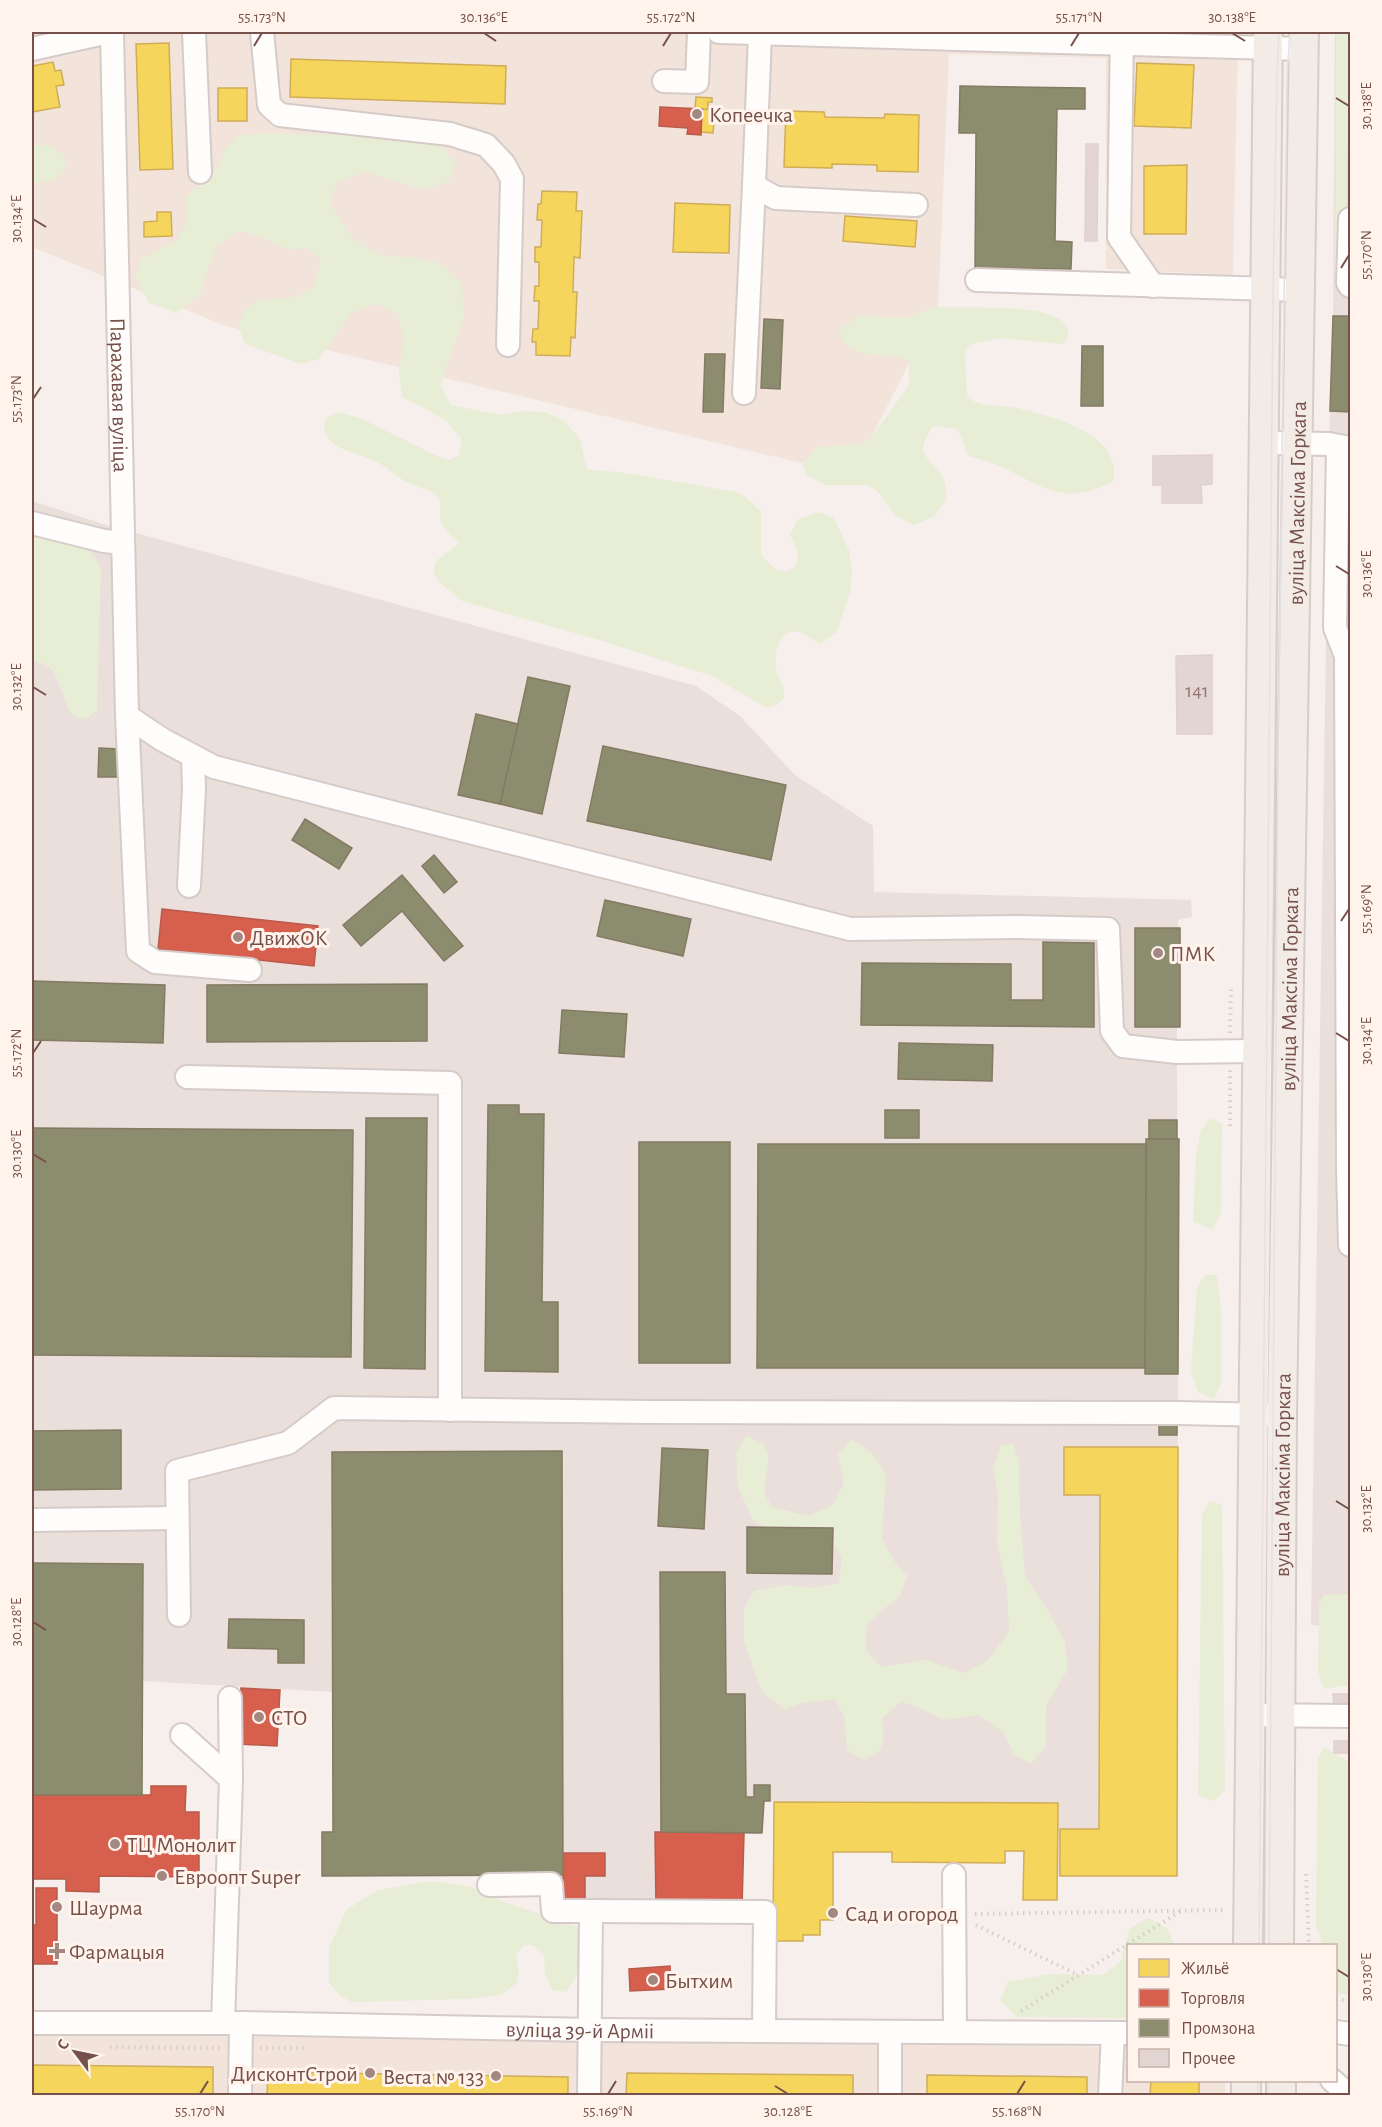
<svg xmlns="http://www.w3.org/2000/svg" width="1382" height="2127" viewBox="0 0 1382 2127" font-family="'Alegreya Sans',sans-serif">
	<rect width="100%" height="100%" fill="#f7efeb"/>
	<g fill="#f2e3db">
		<polygon points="32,32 1238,32 1233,275 1106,269 1106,58 949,54 938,307 852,475 226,326 32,247"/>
		<polygon points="32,2034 1128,2047 1128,2080 1225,2081 1225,2096 32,2096"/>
	</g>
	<g fill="#eadfdb">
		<polygon points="1335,32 1350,32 1350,1627 1311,1625 1329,444 1333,316"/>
		<polygon points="32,501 103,524 696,686 740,716 795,775 873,826 874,892 1191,900 1192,917 1178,920 1178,928 1180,928 1180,1027 1177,1028 1177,1052 1178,1447 1177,1876 1058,1876 1058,1803 770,1801 764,1801 762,1833 744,1833 742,1907 563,1905 562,1875 322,1876 322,1832 333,1832 333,1692 143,1681 142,1795 32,1795"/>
	</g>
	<g fill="#e8edd5">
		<polygon points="1336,32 1350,32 1345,275 1343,286 1335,286"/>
		<path d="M 264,133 L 404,136 L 439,145 L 455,161 L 449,182 L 421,190 L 367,172 L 339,181 L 329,202 L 353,239 L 380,255 L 418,258 L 441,263 L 462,284 L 464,318 L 440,385 L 451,405 L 501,415 L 523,411 L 546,412 L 564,421 L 580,439 L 587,470 L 619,472 L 736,492 L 746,497 L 761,512 L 761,555 L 776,570 L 787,572 L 796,565 L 798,554 L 790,534 L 798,519 L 819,512 L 834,518 L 849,550 L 852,571 L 850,592 L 837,632 L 820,644 C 813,640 806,634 799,632 C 780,628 774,651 776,666 C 777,679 785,683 784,698 L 776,705 L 766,708 L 712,676 L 599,640 L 462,601 L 438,581 L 433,571 L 437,560 L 460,543 C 442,529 438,524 441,501 C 431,486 423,491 409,483 C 398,478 388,468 377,462 C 358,452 318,450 325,419 L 337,412 L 360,418 L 439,457 L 450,460 L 459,455 L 462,440 L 446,420 L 402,397 L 399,374 L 403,338 L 398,314 L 376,304 L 352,312 L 319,359 L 301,364 L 245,344 L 238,326 L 246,309 L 258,300 L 296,297 L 314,286 L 321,259 L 307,248 L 289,250 L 264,238 L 239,231 L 217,245 L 208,269 L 200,296 L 176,313 L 149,303 L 135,277 L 141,259 L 175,241 L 188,222 L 186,197 L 218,168 L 225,149 L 240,135 Z"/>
		<polygon points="32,145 49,145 65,156 66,169 53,181 32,184"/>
		<path d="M 935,307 C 964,308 1039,304 1061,320 C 1067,325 1068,329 1069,336 L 1062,344 L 1000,338 L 969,345 L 965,354 L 967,397 C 983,409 1003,404 1021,409 C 1055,417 1124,436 1113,481 C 1061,509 1042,484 995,464 C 986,461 977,458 968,456 L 961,435 L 954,428 L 933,426 C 913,458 928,453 943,478 C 947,484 946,494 946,501 L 933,517 L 914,525 L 896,516 L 876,490 L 867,485 L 825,485 L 806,474 L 803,464 L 816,447 L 861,444 L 870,439 L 909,385 L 909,363 L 901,357 L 859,353 L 842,340 L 840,329 L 859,316 L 904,318 Z"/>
		<path d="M 32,533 C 59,539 90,539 101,569 L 97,710 L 89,717 L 79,719 L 70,712 L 54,672 L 46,665 L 32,660 Z"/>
		<polygon points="1210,1118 1222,1124 1221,1213 1213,1229 1193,1222 1196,1155 1201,1130"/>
		<polygon points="1205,1275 1217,1275 1221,1312 1221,1384 1213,1399 1198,1392 1191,1370 1197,1288"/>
		<polygon points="747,1436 762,1443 769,1454 764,1493 772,1507 808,1516 832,1506 844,1484 838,1454 852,1439 872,1453 886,1474 882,1538 894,1561 907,1576 900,1596 881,1611 866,1626 866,1650 881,1667 926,1660 965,1673 988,1660 1009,1632 1007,1588 997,1542 998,1495 993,1469 1001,1445 1013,1444 1019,1461 1020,1514 1025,1576 1048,1611 1065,1642 1068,1669 1046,1706 1046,1746 1031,1764 1014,1754 1003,1732 978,1715 944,1720 918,1707 901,1702 882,1718 884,1738 880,1750 864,1760 847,1750 844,1716 835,1699 803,1703 784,1709 762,1692 744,1642 744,1609 754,1591 785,1585 816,1588 839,1583 842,1556 831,1542 775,1534 753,1520 738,1487 736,1452"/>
		<polygon points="1209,1501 1222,1505 1225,1789 1215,1801 1198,1796 1202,1515"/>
		<polygon points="1350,1594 1350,1685 1324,1689 1318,1671 1319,1605 1324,1595"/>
		<polygon points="1324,1747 1350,1763 1350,1995 1336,1993 1336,1946 1323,1945 1316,1924 1318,1757"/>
		<polygon points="432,1881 472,1887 501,1901 578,1927 585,1951 576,1976 566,1992 552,1990 545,1974 544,1955 533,1945 524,1945 516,1955 519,1972 517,1983 501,1995 467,1999 352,2002 339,1995 329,1983 329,1948 346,1910 378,1890"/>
		<polygon points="1148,1918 1167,1928 1175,1945 1128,1946 1128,2018 1018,2017 1000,2001 1008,1982 1050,1974 1103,1975 1121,1961 1129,1929"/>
	</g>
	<g fill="#f6d55c" stroke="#d0ad57" stroke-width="1.5">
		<polygon points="169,43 173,169 140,170 136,44"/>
		<polygon points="291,59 506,66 505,104 290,97"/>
		<polygon points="53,62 55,71 61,70 64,85 56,86 60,107 32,112 32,66"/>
		<polygon points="1137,63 1194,65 1191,128 1134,126"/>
		<rect x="218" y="88" width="29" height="33"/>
		<polygon points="696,97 712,98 712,102 708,102 708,110 695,109"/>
		<polygon points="702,109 715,110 713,133 701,132"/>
		<polygon points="786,111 824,112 825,117 884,118 885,114 919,115 918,172 877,171 877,165 832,164 832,168 784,167"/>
		<polygon points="1187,165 1186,234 1144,234 1144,166"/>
		<polygon points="542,191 577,192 576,211 582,211 580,258 574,257 573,292 577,292 575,338 571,337 570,356 536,355 536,342 532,342 533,329 538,329 539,301 534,301 535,286 539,286 539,262 535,262 535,247 541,247 542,220 537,220 538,204 541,204"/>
		<polygon points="675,203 730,205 729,253 673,252"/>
		<polygon points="157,212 171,212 172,236 144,237 144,222 157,221"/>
		<polygon points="845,216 917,221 915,247 843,241"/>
		<polygon points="1064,1447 1178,1447 1177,1876 1060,1876 1060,1829 1099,1829 1100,1495 1064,1495"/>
		<polygon points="774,1802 1058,1803 1057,1900 1023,1900 1024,1851 1005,1851 1005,1863 892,1862 892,1852 833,1852 833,1920 820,1920 820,1935 803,1935 803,1941 773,1941"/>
		<polygon points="32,2065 213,2067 213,2096 32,2096"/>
		<polygon points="268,2072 568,2077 568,2096 267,2096"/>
		<polygon points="627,2073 853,2075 853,2096 626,2096"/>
		<polygon points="927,2075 1087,2077 1087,2096 927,2096"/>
		<polygon points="1151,2080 1199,2080 1199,2096 1150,2096"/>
	</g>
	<g fill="#d6604d" stroke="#b95b4c" stroke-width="1.5">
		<polygon points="660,107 702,109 701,135 687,134 688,128 659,126"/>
		<polygon points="162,909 318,926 314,966 158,949"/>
		<polygon points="241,1688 280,1690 277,1746 238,1744"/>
		<polygon points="151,1786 186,1786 185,1812 199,1812 199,1877 99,1876 99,1892 66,1891 66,1879 32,1879 32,1795 151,1795"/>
		<polygon points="655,1832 744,1833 742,1907 656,1907"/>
		<polygon points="563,1853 605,1853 605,1876 585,1876 585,1905 563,1905"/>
		<polygon points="36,1888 57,1888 57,1964 32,1964 32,1925 36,1925"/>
		<polygon points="670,1966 671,1989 630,1991 629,1969"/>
	</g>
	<g fill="#8c8c6e" stroke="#857a63" stroke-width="1.5">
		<polygon points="960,86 1085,88 1085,109 1057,109 1055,241 1072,242 1071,269 975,268 976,133 959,133"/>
		<polygon points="1333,316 1350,316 1350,412 1330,411"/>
		<polygon points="764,319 783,320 780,389 761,388"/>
		<polygon points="1082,346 1103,346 1103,406 1081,406"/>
		<polygon points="705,354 725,354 723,412 703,412"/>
		<polygon points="1346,512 1350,512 1350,629 1342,629"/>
		<polygon points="528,677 570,686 542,814 500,804"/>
		<polygon points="476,714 518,724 500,804 458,795"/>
		<polygon points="603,746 786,785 771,860 587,821"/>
		<polygon points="99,748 120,749 120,777 98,777"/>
		<polygon points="305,819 352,848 339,869 292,840"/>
		<polygon points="434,855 457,882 444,893 422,866"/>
		<polygon points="402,875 463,946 444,961 402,911 361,946 343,925"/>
		<polygon points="605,900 691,919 683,956 597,936"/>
		<rect x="1135" y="928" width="45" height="99"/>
		<polygon points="1043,942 1094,943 1094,1027 861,1025 862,963 1011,964 1011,1000 1043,1000"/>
		<polygon points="32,981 165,985 163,1043 32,1040"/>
		<polygon points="427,984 427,1041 207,1042 207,985"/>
		<polygon points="562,1010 627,1014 624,1057 559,1053"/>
		<polygon points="899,1043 993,1045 992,1081 898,1079"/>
		<polygon points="488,1105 519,1105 519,1114 544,1114 542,1302 558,1302 558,1372 485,1371"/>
		<rect x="885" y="1110" width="34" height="28"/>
		<polygon points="366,1118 427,1118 425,1369 364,1368"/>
		<rect x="1149" y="1120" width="28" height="19"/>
		<polygon points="32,1128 353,1130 351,1357 32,1355"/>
		<polygon points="1146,1139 1179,1139 1178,1374 1145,1374"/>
		<rect x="639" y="1142" width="91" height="221"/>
		<polygon points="758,1144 1146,1144 1145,1368 757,1368"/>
		<rect x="1159" y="1422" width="18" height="13"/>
		<polygon points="121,1430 121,1489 32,1490 32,1431"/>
		<polygon points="662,1448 708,1450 704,1529 658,1526"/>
		<polygon points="562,1451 563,1875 322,1876 322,1832 333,1832 332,1452"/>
		<polygon points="747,1527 833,1528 832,1574 747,1573"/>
		<polygon points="32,1563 143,1564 142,1795 32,1795"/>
		<polygon points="660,1572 725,1572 726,1694 745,1694 746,1797 754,1797 754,1785 770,1785 770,1801 764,1801 762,1833 661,1832"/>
		<polygon points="229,1619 304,1620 304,1663 278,1663 278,1649 228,1648"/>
	</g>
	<g fill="#e3d5d2" stroke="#e0d1cd" stroke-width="1.5">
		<polygon points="1086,144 1098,144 1097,241 1085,241"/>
		<polygon points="1212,455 1212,484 1201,485 1202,503 1162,503 1162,485 1153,485 1153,456"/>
		<polygon points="1212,655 1212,734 1177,734 1176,656"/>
		<polygon points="1333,1694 1350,1694 1350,1705 1334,1706"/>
		<rect x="1334" y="1741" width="16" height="12"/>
	</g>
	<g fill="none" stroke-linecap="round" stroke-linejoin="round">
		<g stroke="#d6cbc8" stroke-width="26">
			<g id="minor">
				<path id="s1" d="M 112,32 L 127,716 L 138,951 L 155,962 L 250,970"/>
				<polyline points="194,32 200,172"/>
				<polyline points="262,32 269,105 280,115 450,134 486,145 504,164 512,179 508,345"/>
				<polyline points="719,32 1304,49"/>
				<polyline points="1122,32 1119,237 1153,286"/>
				<polyline points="760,34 754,186 776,198 916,205"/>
				<polyline points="32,49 109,32"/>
				<polyline points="664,81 697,82 699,32"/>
				<polyline points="1350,219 1348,283 1350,286"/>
				<polyline points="977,280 1301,290"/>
				<polyline points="744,393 754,186"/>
				<polyline points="1263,443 1329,444 1350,448"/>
				<polyline points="1338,446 1335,628 1346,656 1348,1170 1350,1245"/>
				<polyline points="32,523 104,541 123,543"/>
				<polyline points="127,716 163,740 214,767 850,929 1017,927 1108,929 1112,1031 1123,1046 1177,1052 1257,1051"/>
				<polyline points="189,886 194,789 193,756"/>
				<polyline points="187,1077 450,1083 450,1410"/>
				<polyline points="32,1520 177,1518"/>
				<polyline points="179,1615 177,1471 288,1443 334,1408 650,1412 1177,1413 1269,1415"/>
				<polyline points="230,1698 231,1779"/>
				<polyline points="1250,1715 1350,1716"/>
				<polyline points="182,1735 231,1779 223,2023"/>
				<polyline points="954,1875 955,2032"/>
				<polyline points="489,1885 551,1884 553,1911 591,1911 589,2096"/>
				<polyline points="591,1911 765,1912 764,2031"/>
				<path id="s2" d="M 32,2023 L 241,2023 L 590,2030 L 1128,2033"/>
				<polyline points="890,2032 890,2096"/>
				<polyline points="1336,2032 1350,2034"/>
				<polyline points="1332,2080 1345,2092 1350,2093"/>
				<polyline points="240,2096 241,2023"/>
				<polyline points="1110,2096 1113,2033"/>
			</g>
		</g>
		<g stroke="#d8ccc9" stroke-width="32">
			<g id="major">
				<polyline points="1248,1946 1268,32"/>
				<path id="s3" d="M 1279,1946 L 1282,1415 L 1304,32"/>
				<polyline points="1281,2080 1281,2096"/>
				<polyline points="1246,2096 1246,2080"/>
			</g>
		</g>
		<g stroke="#d8cdcb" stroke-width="4" stroke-dasharray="1.5 4.5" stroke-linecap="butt">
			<polyline points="1230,1033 1231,986"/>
			<polyline points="1230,1126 1230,1070"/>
			<polyline points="1306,1874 1309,1946"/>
			<polyline points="975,1914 1225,1910"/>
			<polyline points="976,1925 1078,1975"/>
			<polyline points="1336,1999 1350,2001"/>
			<polyline points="1021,2011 1181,1911"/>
			<polyline points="110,2047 220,2048"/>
			<polyline points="260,2048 304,2048"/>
		</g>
		<use href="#minor" stroke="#fefdfc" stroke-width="22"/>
		<use href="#major" stroke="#f3ebe5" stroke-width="28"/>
		<g stroke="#e4e1e5" stroke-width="1.5">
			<polyline points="1259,1946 1273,290 1277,75 1279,32"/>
			<polyline points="1269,1946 1278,763 1287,75 1290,32"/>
			<polyline points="1268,2080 1268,2096"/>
			<polyline points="1258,2096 1258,2080"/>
		</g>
	</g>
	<path fill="none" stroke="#76504a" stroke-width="2" d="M 484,33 L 496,41M 1232,33 L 1245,41M 254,46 L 262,33M 663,46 L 671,33M 1071,46 L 1079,33M 1336,98 L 1349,106M 33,219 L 46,227M 1341,268 L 1349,255M 33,399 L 41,387M 1336,566 L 1349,574M 33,687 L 46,695M 1341,921 L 1349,909M 1336,1033 L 1349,1041M 33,1053 L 41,1041M 33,1154 L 46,1162M 1336,1501 L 1349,1509M 33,1622 L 46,1630M 1336,1969 L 1349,1977M 775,2086 L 788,2094M 200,2094 L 208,2081M 608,2094 L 616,2081M 1017,2094 L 1025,2081"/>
	<g fill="#a38882" stroke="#fff3ec" stroke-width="2">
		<circle cx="697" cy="114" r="6"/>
		<circle cx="238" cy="937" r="6"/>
		<circle cx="1158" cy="953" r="6"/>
		<circle cx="259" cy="1717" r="6"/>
		<circle cx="115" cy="1844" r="6"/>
		<circle cx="162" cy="1876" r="6"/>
		<circle cx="57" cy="1907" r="6"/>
		<circle cx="833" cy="1913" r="6"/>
		<path d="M54 1942h6v6h6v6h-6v6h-6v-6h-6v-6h6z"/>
		<circle cx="653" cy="1980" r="6"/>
		<circle cx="370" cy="2073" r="6"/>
		<circle cx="496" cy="2076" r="6"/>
	</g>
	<g text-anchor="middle" stroke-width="6" stroke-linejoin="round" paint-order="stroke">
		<g font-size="20" fill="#93746e">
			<text x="1197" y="697">141</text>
		</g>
		<g font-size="22" fill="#76504a" stroke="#fff3ec" text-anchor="start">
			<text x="709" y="122">Копеечка</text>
			<text x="250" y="945">ДвижОК</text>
			<text x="1170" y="961">ПМК</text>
			<text x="271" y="1725">СТО</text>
			<text x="127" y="1852">ТЦ Монолит</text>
			<text x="174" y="1884">Евроопт Super</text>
			<text x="69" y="1915">Шаурма</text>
			<text x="845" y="1921">Сад и огород</text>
			<text x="69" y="1959">Фармацыя</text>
			<text x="665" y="1988">Бытхим</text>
			<text x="358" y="2081" text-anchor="end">ДисконтСтрой</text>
			<text x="484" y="2084" text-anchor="end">Веста № 133</text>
		</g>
		<g font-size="22" fill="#76504a" stroke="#fff3ec">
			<text dy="8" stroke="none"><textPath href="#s1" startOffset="363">Парахавая вуліца</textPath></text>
			<text dy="8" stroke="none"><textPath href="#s3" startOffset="1443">вуліца Максіма Горкага</textPath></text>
			<text dy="8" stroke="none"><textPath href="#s3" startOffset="957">вуліца Максіма Горкага</textPath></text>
			<text dy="8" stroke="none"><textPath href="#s3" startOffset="471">вуліца Максіма Горкага</textPath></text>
			<text dy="8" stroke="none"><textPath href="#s2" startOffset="548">вуліца 39-й Арміі</textPath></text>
		</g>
	</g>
	<rect width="1382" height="2127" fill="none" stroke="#fff3ec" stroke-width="66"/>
	<rect x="1127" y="1944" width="210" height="138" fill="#fff3ec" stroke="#c8b2ab" stroke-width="1.5"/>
	<rect x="1139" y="1959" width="30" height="18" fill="#f6d55c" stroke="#c8b2ab" stroke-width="1.5"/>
	<text x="1181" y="1974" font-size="18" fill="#76504a">Жильё</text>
	<rect x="1139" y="1989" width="30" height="18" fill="#d6604d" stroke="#c8b2ab" stroke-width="1.5"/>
	<text x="1181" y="2004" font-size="18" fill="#76504a">Торговля</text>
	<rect x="1139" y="2019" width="30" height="18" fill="#8c8c6e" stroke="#c8b2ab" stroke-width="1.5"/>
	<text x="1181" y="2034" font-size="18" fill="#76504a">Промзона</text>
	<rect x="1139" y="2049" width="30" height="18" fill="#e3d5d2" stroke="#c8b2ab" stroke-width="1.5"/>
	<text x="1181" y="2064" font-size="18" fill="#76504a">Прочее</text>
	<g transform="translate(75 2052) rotate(302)" stroke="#fff3ec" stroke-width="4.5" paint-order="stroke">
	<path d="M0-4.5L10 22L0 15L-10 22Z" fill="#76504a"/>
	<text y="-9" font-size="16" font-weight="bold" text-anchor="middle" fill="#76504a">С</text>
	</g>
	<rect x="33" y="33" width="1316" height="2061" fill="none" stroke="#76504a" stroke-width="2"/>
	<g font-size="15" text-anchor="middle" fill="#76504a">
		<text x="262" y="22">55.173°N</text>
		<text x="484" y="22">30.136°E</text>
		<text x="671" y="22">55.172°N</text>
		<text x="1079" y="22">55.171°N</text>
		<text x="1232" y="22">30.138°E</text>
		<text transform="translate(1366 106) rotate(-90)" y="5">30.138°E</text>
		<text transform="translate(16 219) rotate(-90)" y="5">30.134°E</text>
		<text transform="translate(1366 255) rotate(-90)" y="5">55.170°N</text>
		<text transform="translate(16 399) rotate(-90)" y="5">55.173°N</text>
		<text transform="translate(1366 574) rotate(-90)" y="5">30.136°E</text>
		<text transform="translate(16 687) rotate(-90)" y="5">30.132°E</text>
		<text transform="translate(1366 909) rotate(-90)" y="5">55.169°N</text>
		<text transform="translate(1366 1041) rotate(-90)" y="5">30.134°E</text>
		<text transform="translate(16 1053) rotate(-90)" y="5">55.172°N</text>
		<text transform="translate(16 1154) rotate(-90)" y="5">30.130°E</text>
		<text transform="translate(1366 1509) rotate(-90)" y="5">30.132°E</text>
		<text transform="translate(16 1622) rotate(-90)" y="5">30.128°E</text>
		<text transform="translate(1366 1977) rotate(-90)" y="5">30.130°E</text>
		<text x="200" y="2116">55.170°N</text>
		<text x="608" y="2116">55.169°N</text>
		<text x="788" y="2116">30.128°E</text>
		<text x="1017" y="2116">55.168°N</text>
	</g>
</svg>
